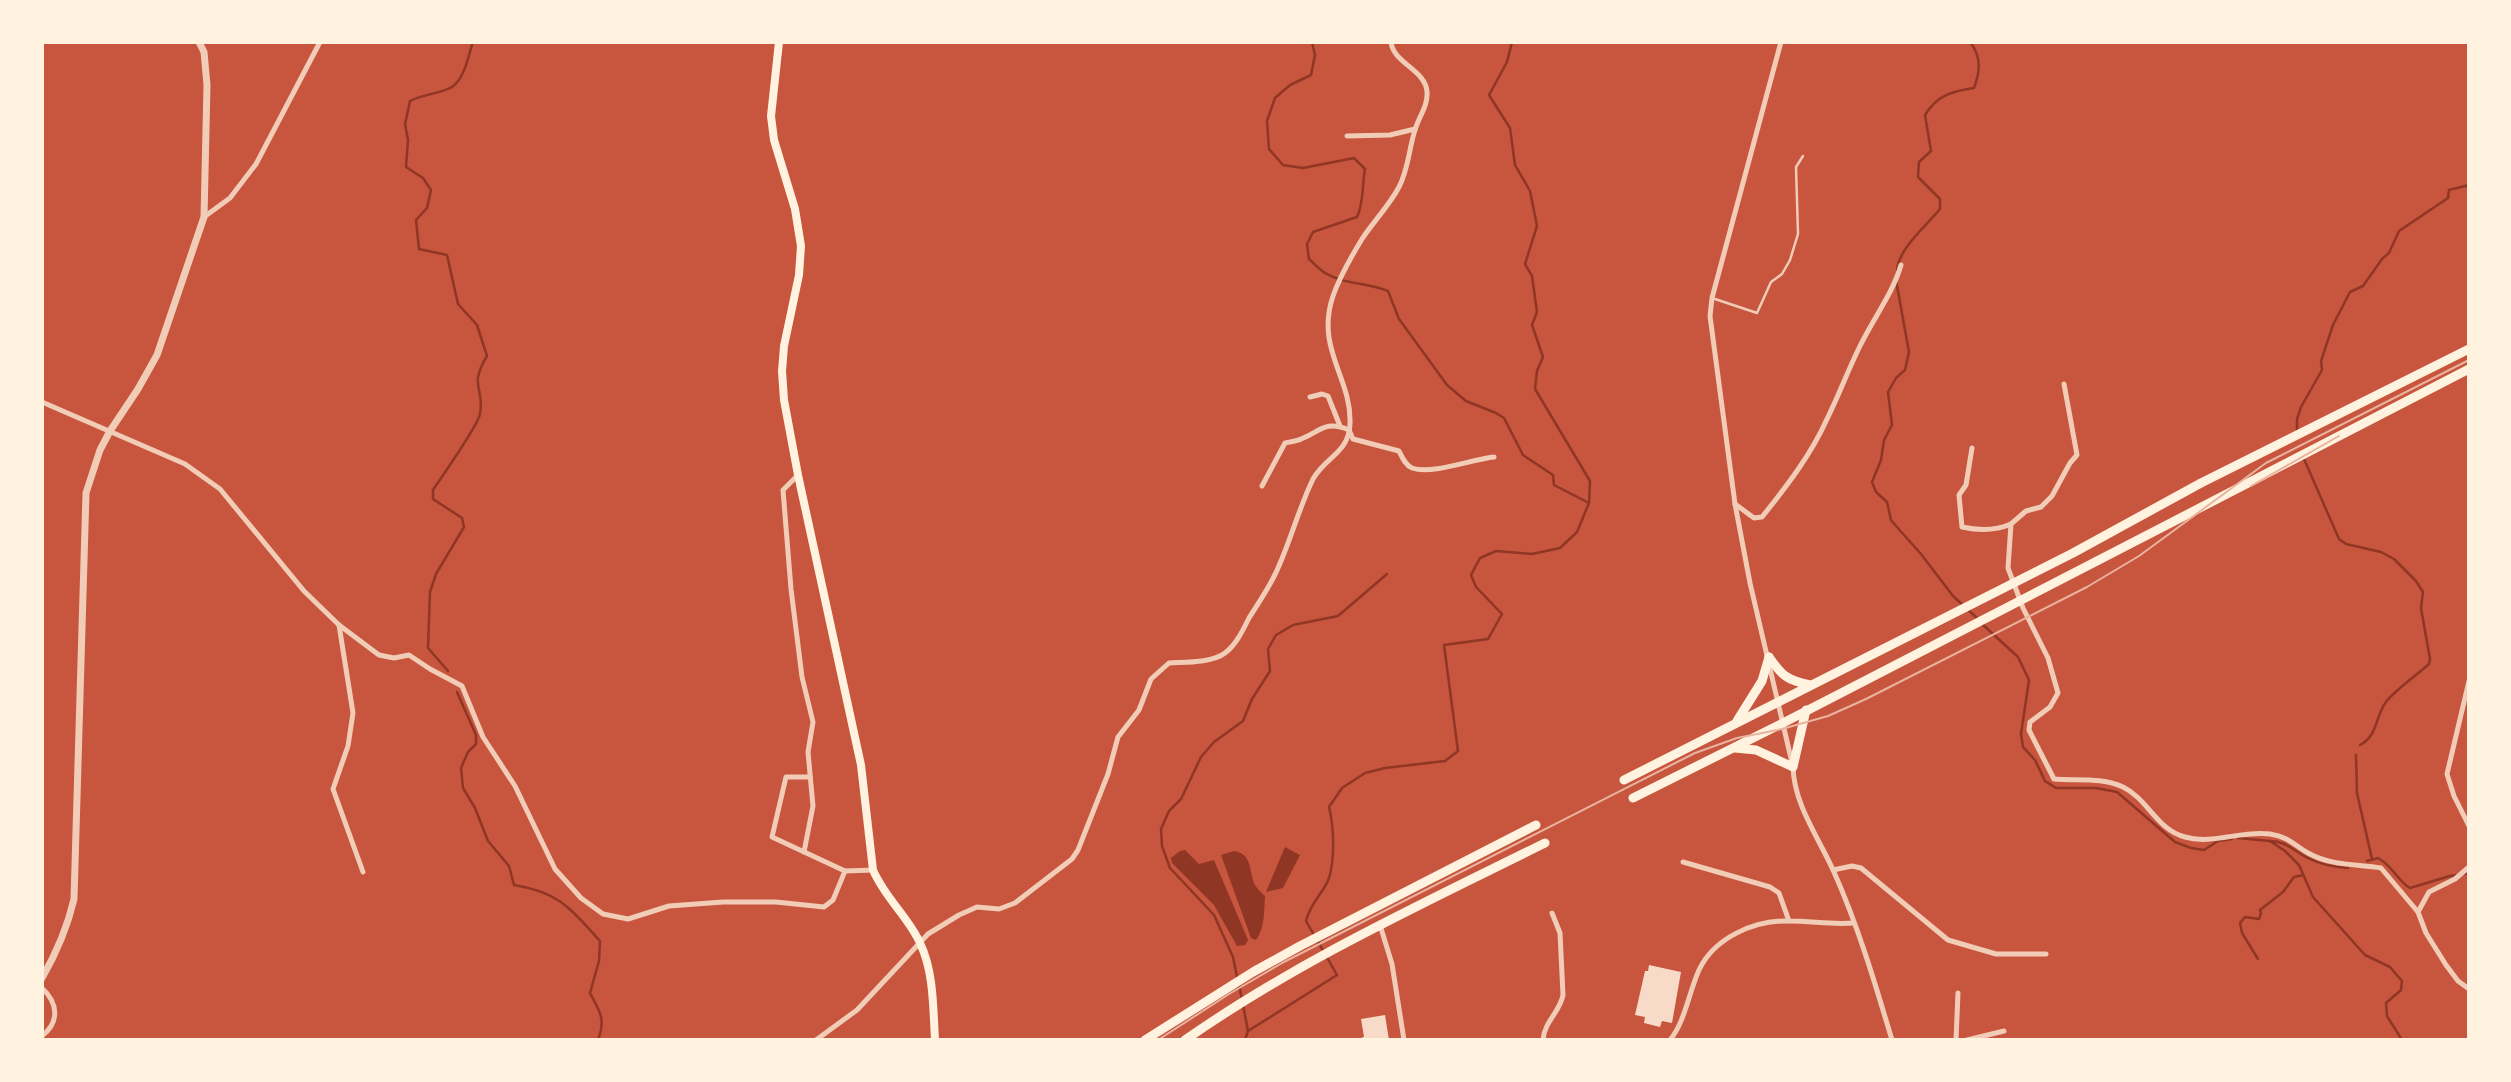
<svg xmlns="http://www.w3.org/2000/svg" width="2511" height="1082" viewBox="0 0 2511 1082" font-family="Commissioner,sans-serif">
	<rect width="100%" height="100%" fill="#c8553d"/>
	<g fill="#8f3625">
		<polygon points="1285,847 1300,855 1283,888 1266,892"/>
		<polygon points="1185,850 1199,864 1214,860 1248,940 1245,945 1237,946 1214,905 1172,863 1171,858 1180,851"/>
		<path d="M 1234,851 C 1252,854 1249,869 1254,883 C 1256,888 1261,892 1265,896 C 1264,911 1265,928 1256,940 L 1251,938 L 1221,855 Z"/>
	</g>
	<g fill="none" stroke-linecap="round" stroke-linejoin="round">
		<g stroke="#8f3625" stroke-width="2.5">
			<path d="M 1312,42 L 1315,55 L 1311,75 L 1290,85 L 1275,98 L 1267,121 L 1269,149 L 1283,165 L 1303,168 L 1354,158 L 1365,169 C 1362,185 1364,203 1357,217 L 1313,232 L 1307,244 L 1309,259 C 1315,264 1320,271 1327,274 C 1346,285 1368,282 1388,291 L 1399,319 L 1447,385 L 1466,401 L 1496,413 L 1504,418 L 1523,455 L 1553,475 L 1554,485 L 1589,503 L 1577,532 L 1560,548 L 1532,554 L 1496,551 L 1480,558 L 1471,575 L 1476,587 L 1502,614 L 1488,639 L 1444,645 L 1458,751 L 1445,761 L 1385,768 L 1365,773 L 1342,788 L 1329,807 C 1334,827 1335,858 1329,878 C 1324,893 1311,901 1306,921 L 1314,935"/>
			<polyline points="1512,42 1507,62 1489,95 1510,128 1515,165 1530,191 1537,226 1525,264 1532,276 1537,312 1532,325 1543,357 1537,371 1535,389 1590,481 1589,503"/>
			<path d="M 1897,270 C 1899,248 1926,226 1940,209 L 1940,199 L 1918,177 L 1919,162 L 1931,151 L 1925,115 C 1937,95 1953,91 1974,88 C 1980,72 1982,57 1970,42"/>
			<polyline points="1896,280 1909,352 1905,370 1896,378 1888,392 1892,425 1884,440 1881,460 1872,482 1876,492 1887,502 1891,520 1896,526 1921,554 1953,596 1977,618"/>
			<polyline points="2297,429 2297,419 2301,407 2322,370 2321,361 2333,325 2350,292 2363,286 2382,259 2389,253 2399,231 2448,198 2449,190 2469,185"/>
			<path d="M 2304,459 L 2339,539 L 2346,544 L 2381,552 L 2394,559 L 2416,581 L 2423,592 L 2421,608 L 2430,659 L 2429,664 C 2417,675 2394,691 2386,702 C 2375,716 2378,736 2360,745"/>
			<polyline points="1981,623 2018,657 2029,680 2021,734 2023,747 2035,760 2045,781 2056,788 2096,788 2117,792 2175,842 2191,848 2204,850 2218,841 2232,839"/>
			<path d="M 448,671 L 428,648 L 430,592 L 436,574 L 464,527 L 462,518 L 433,499 L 433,490 C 442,476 478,426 480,414 C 485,387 468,387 487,356 L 477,325 L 458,304 L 447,255 L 419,249 L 416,220 L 427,208 L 431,190 L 423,178 L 406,167 L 408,140 L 405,124 L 410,101 C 423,94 443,93 452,87 C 465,78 468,56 473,42"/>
			<path d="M 457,692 L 476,735 L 476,744 L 468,752 L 461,768 L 463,788 L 475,808 L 488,841 L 509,866 L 514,885 C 559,892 571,909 600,941 L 599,961 L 590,993 C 600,1012 606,1019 598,1040"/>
			<polyline points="2356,755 2357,793 2372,859"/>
			<polyline points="2238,838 2270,841 2285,851 2299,865 2313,897 2365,955 2390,967 2402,981 2401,990 2386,1003 2387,1016 2402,1040"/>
			<path d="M 2270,841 C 2288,841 2295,853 2310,859 C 2322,865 2334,867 2348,868"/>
			<path d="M 2367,861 L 2378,858 C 2392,865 2397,880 2410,888 L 2450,876 L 2469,873"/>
			<polyline points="2258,959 2242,933 2240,923 2245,917 2259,919 2261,913 2260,910 2283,892 2294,877 2303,875"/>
			<polyline points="1237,977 1233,957 1214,915 1170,868 1162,846 1161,829 1169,811 1181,799 1201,757 1214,742 1243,721 1252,699 1270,671 1268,649 1276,635 1293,625 1338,616 1387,574"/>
			<polyline points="1239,984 1248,1031"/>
			<polyline points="1245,1040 1248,1031 1337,975 1317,940"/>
		</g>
	</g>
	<g fill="#f7dbc8">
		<polygon points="1649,965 1681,972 1672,1023 1662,1021 1660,1027 1644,1023 1645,1017 1635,1015 1645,971 1648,971"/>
		<polygon points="1385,1015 1389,1040 1354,1040 1364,1037 1361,1019"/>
	</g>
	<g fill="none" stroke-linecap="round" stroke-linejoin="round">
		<polyline stroke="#f1ccb7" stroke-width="2.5" points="1712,298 1757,313 1771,282 1782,274 1790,260 1798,234 1796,167 1803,156"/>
		<g stroke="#f1ccb7" stroke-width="5">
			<path d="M 1781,42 L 1712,298 L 1710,316 L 1735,504 L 1750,583 L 1793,767 C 1794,805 1819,838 1834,872 C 1858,926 1875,983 1892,1040"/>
			<polyline points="1347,136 1390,135 1415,129"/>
			<polyline points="204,217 230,198 256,164 320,42"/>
			<path d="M 2064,384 L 2077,455 L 2070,463 L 2052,496 L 2041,507 L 2026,511 L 2011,524 L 2008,568 L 2023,608 L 2048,658 L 2058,693 L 2050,707 L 2030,722 L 2029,730 L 2054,779 C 2077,781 2102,777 2123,787 C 2148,799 2157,830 2185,837 C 2212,845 2242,830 2270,834 C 2289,837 2294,845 2308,853 C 2331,866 2357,864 2381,868 L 2418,912 L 2426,933 L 2446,965 L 2458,981 L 2469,989"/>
			<polyline points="1310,397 1322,394 1328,396 1340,426"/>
			<polyline points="42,402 185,464 220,489 304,591 339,625 379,655 394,658 409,655 430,669 462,686 483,737 515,786 555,869 581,898 603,914 628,919 669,906 723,902 776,902 824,907 833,900 845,871"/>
			<path d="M 1972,448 L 1966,485 L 1959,495 L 1962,527 C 1980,531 1995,531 2011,524"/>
			<polyline points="798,475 783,490 791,589 802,677 813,722 808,752 813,806 804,852"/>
			<path d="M 1262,486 L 1285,443 C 1290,442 1297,441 1301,439 C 1321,431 1325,420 1349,430 L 1353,439 L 1399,451 C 1402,457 1405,465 1412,468 C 1432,475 1473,459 1494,457"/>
			<path d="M 1735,504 L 1754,518 L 1762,517 C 1786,487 1811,455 1827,419 C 1839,395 1848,370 1860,346 C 1873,319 1893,293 1901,265"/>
			<polyline points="339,625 353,713 348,746 333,789 363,872"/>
			<polyline points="2469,681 2447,774 2454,796 2469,826"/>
			<polyline points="810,777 786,777 772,837 845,871 873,870"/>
			<polyline points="1683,862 1770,887 1779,893 1789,921"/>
			<polyline points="1833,870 1852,866 1861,868 1948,940 1996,954 2046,954"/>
			<polyline points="2418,912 2429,892 2455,879 2469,867"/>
			<polyline points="1380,925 1392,964 1404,1040"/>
			<path d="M 42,988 C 58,1003 60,1022 42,1036"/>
			<path d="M 816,1040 L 857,1010 L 928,934 L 959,915 L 977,907 L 999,909 L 1015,903 L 1072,859 L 1078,850 L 1108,774 L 1118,737 L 1139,710 L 1151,679 L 1169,663 C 1185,662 1212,663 1225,653 C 1236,645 1243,630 1249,618 C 1259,602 1271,585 1278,568 C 1291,539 1299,508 1313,479 C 1325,457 1349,453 1350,424 C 1352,378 1315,349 1333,296 C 1340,276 1351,257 1362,239 C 1373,222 1389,206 1399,187 C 1409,168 1409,146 1416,127 C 1420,115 1428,105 1427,92 C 1426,70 1393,63 1391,42"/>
			<path d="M 1543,1040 C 1544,1022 1560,1012 1563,995 L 1560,933 L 1552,913"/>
			<path d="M 1670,1040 C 1685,1022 1689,992 1699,970 C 1714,938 1754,920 1789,921 C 1813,921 1830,925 1854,923"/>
			<polyline points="1956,1040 1958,993"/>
			<polyline points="1967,1040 2004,1031"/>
		</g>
		<path stroke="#f1ccb7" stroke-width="7" d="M 42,978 C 57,952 67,929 74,899 L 86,493 L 100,450 L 110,431 L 138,389 L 157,355 L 204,217 L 207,85 L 204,52 L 199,42"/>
		<path stroke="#fff3e0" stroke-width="8" d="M 779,42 L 771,116 L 774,140 L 795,209 L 801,246 L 799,275 L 784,346 L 782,371 L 784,400 L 798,475 L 861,765 L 873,870 C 885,898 909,918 920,943 C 934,972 933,1008 935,1040"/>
		<g stroke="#fff3e0" stroke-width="9">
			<path d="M 1769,657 C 1782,676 1787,680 1810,685"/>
			<polyline points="1737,721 1762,681 1769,657"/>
			<polyline points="1735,748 1756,750 1793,767 1806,710"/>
			<polyline points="1624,780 2073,553 2201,483 2469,349"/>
			<polyline points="1633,798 1783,723 2469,369"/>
			<polyline points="1145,1040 1253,972 1300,946 1536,825"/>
			<path d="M 1185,1040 C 1298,961 1422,904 1545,843"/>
		</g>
		<g stroke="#e9b49f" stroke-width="2">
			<polyline points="2251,486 2339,436"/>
			<polyline points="1158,1040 1229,994 1282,963 1695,753 1737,738 1782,729 1828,716 1866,699 2087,587 2139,556 2266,463 2469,360"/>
		</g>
	</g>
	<rect width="2511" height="1082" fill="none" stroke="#fff3e0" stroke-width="88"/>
</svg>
